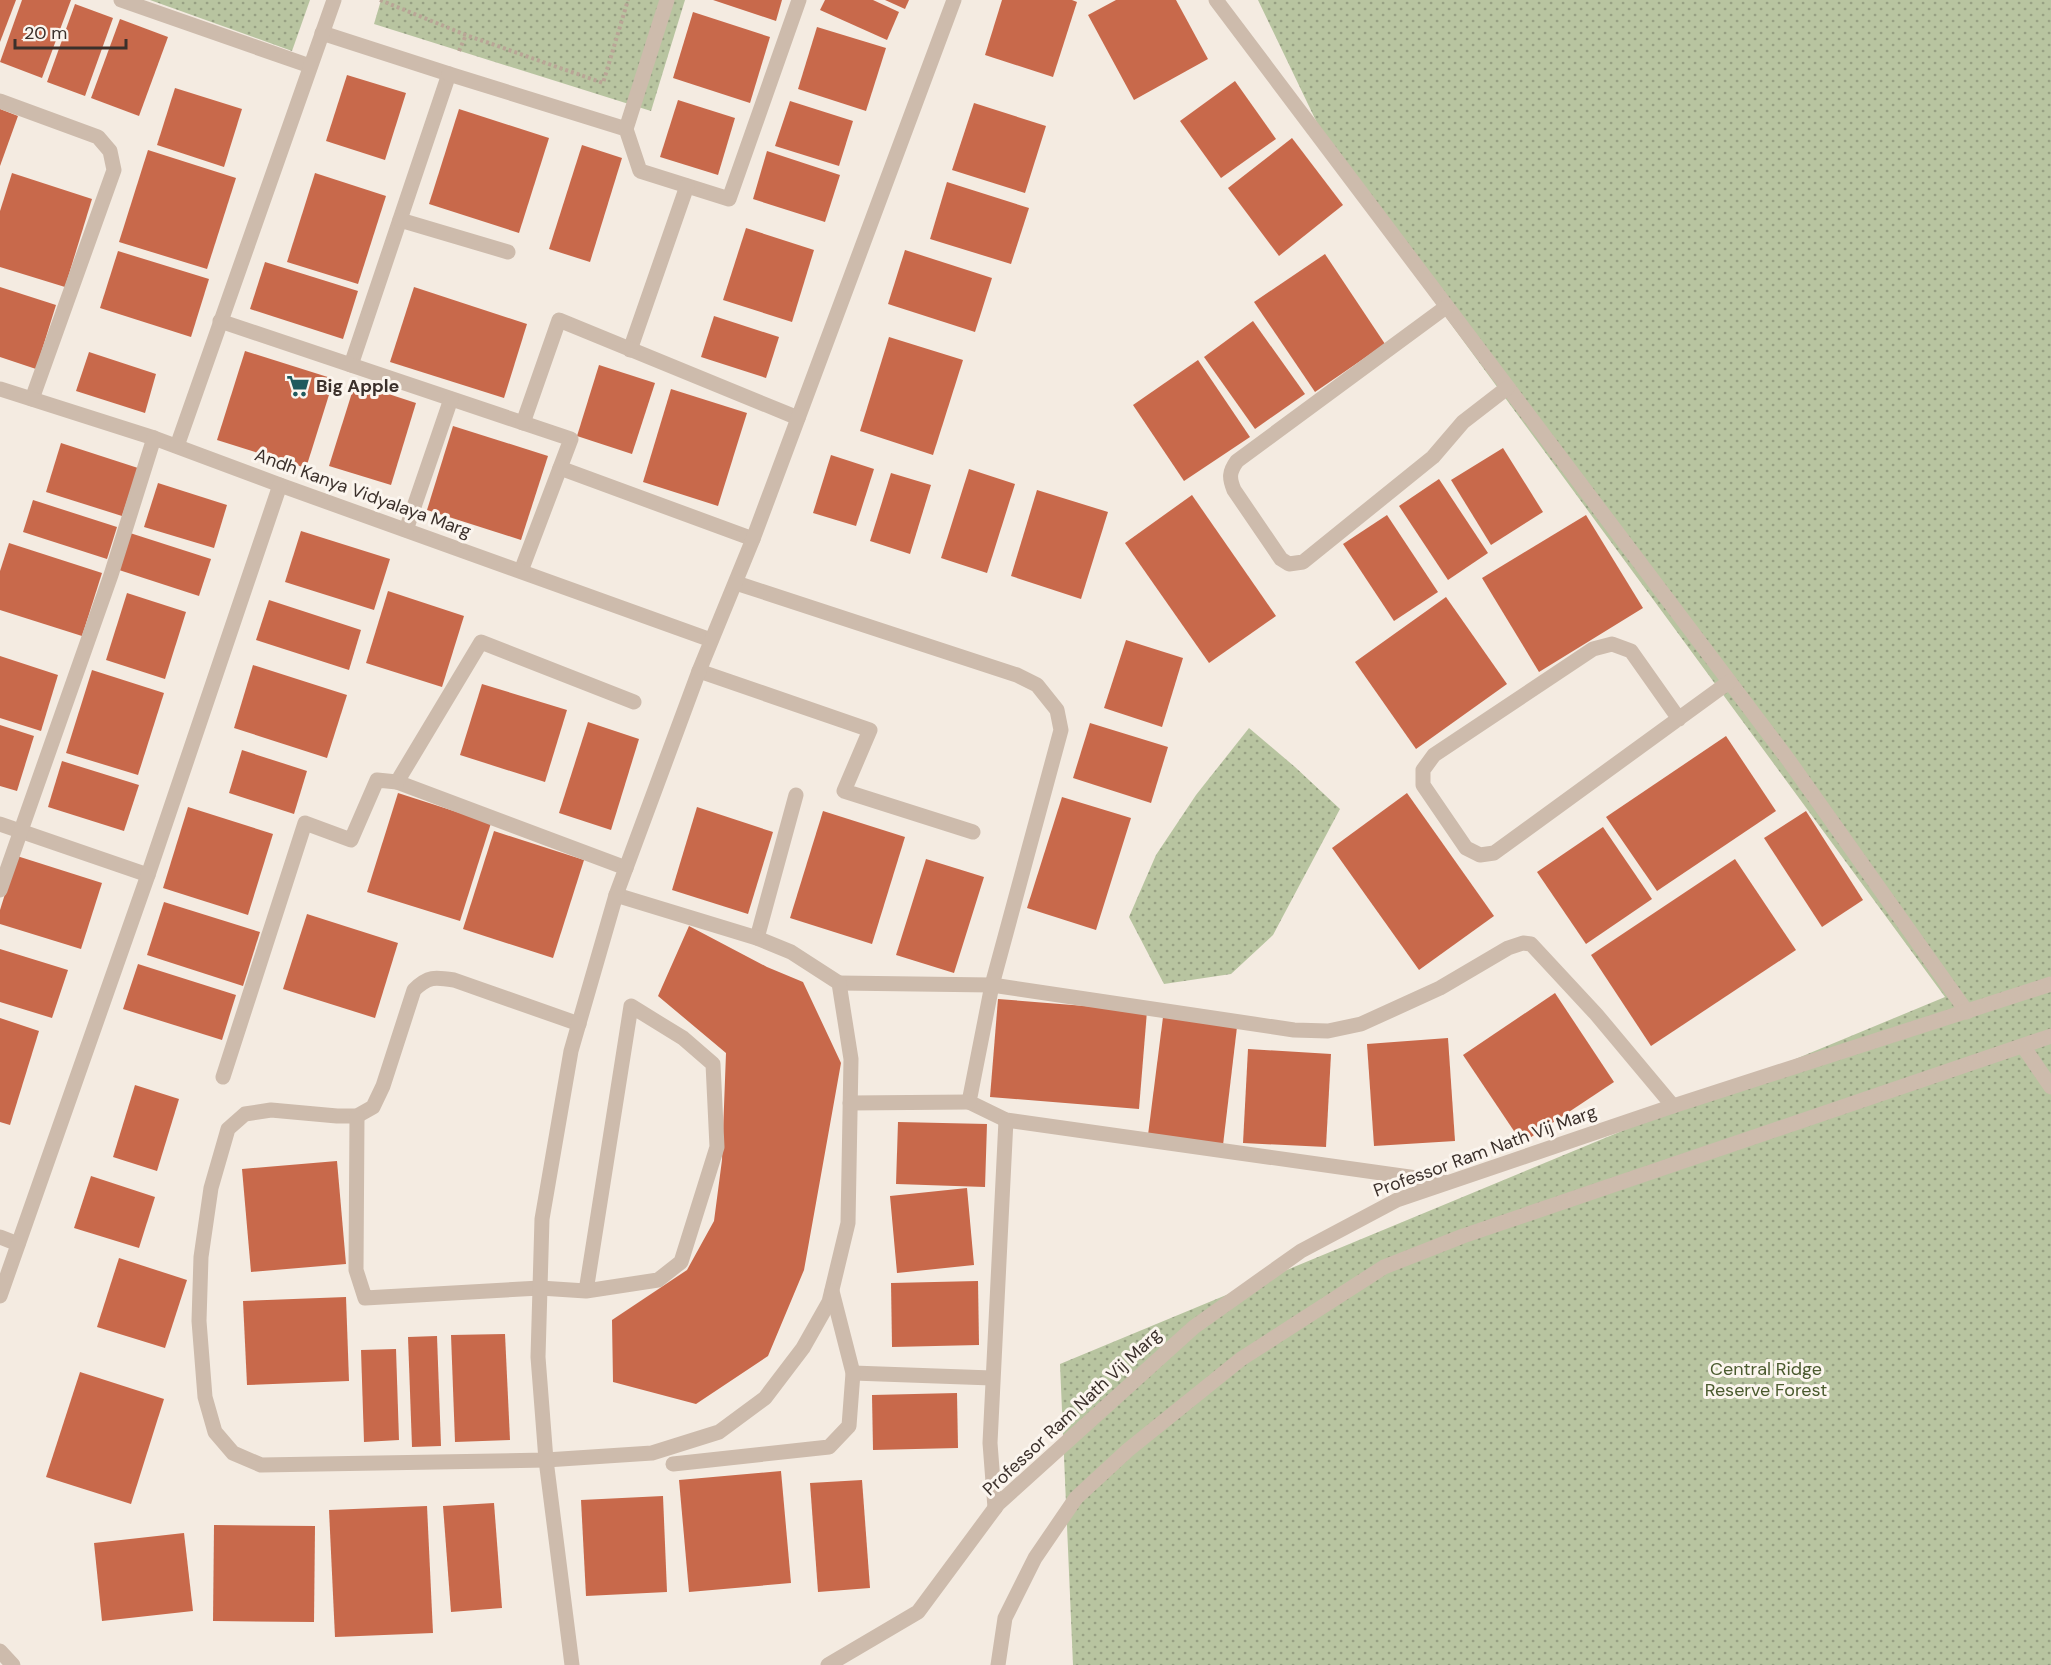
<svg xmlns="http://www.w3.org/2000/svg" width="2051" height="1665" viewBox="0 0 2051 1665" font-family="'DM Sans',sans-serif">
	<defs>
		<pattern id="park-dots" width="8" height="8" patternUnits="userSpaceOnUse" patternTransform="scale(1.5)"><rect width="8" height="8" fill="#b8c4a0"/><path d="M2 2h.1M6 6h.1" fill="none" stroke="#97a083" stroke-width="1.8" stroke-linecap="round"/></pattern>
	</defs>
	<rect width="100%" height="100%" fill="#f4ebe1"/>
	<g fill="url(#park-dots)">
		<polygon points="150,0 310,0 292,51"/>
		<polygon points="381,0 685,0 651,111 374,24"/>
		<polygon points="1258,0 2051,0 2051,1665 1073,1665 1060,1364 1945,997 1343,177"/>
		<polygon points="1249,728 1295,767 1340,809 1273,935 1231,974 1164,984 1129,917 1156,855 1196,795"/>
	</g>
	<g fill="#c8694b">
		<polygon points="0,0 16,0 0,42"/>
		<polygon points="22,0 71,0 42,78 0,62"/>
		<polygon points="713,0 782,0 776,21"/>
		<polygon points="825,0 873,0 899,12 887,40 820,10"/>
		<polygon points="885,0 909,0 905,9"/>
		<polygon points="1002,0 1072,0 1077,2 1053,77 985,55"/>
		<polygon points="1116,0 1176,0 1208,59 1134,100 1088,15"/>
		<polygon points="75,4 113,18 85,96 47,82"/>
		<polygon points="693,12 770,37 750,103 673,78"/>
		<polygon points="120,19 168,37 139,116 91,98"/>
		<polygon points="817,27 886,48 866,111 798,89"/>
		<polygon points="347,75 406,93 385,160 326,141"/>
		<polygon points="1235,81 1276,139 1221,178 1180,121"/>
		<polygon points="175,88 242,109 224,167 157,145"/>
		<polygon points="678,100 735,118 718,175 660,157"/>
		<polygon points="790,101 853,121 839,166 775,146"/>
		<polygon points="974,103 1046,126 1025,193 952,170"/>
		<polygon points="0,109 18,116 0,166"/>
		<polygon points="459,109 549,138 519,233 429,204"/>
		<polygon points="1292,138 1343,205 1279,256 1228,188"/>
		<polygon points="582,145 622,158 590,262 549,249"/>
		<polygon points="148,150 236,178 207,269 119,242"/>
		<polygon points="767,151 840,175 825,222 753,199"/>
		<polygon points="12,173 92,199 65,287 0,267 0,211"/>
		<polygon points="315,173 386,196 358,284 287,262"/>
		<polygon points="947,182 1029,208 1011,264 930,239"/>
		<polygon points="746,228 814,250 792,322 723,300"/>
		<polygon points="905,250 992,278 975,332 888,304"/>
		<polygon points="118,251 209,279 191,337 100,308"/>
		<polygon points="1325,254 1385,344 1315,392 1254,302"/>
		<polygon points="265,262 358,291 343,339 250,309"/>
		<polygon points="0,287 56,305 36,369 0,357"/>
		<polygon points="414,287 527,324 504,398 390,362"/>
		<polygon points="714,316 779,337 766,378 701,357"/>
		<polygon points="1253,321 1305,394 1255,429 1204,357"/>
		<polygon points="889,337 963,360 933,455 860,431"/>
		<polygon points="245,351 334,379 306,468 217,440"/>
		<polygon points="89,352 156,374 145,413 76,391"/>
		<polygon points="1198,360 1250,437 1184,481 1133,405"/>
		<polygon points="599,365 655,383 632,454 577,436"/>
		<polygon points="355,383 416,403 391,485 329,466"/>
		<polygon points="671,389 747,413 718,506 643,482"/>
		<polygon points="453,426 548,456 521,540 427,510"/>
		<polygon points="61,443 138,468 122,516 46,492"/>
		<polygon points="1503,448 1543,512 1491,545 1451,480"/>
		<polygon points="831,455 874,469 856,526 813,513"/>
		<polygon points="969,469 1015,484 987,573 941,558"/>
		<polygon points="891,473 931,485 910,554 870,541"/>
		<polygon points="1439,479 1488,553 1448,580 1399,506"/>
		<polygon points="158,483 227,505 214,548 144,527"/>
		<polygon points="1037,490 1108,512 1081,599 1011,576"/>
		<polygon points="1192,495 1276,616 1209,663 1125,543"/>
		<polygon points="33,500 117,527 107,559 23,532"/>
		<polygon points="1387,515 1438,592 1394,621 1343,544"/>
		<polygon points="1586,515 1643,608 1539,672 1482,578"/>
		<polygon points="301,531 390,559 374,610 285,582"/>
		<polygon points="130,533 211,559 199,596 119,570"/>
		<polygon points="9,543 102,573 82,636 0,610 0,571"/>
		<polygon points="388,591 464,616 442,687 366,663"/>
		<polygon points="127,593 186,612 165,679 106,660"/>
		<polygon points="1446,597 1507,684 1416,749 1355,662"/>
		<polygon points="269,600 361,630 349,670 256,640"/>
		<polygon points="1126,640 1183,658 1162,727 1104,708"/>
		<polygon points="0,656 58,675 41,731 0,718"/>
		<polygon points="253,665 347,695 327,758 234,728"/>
		<polygon points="92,670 164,693 138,775 66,753"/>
		<polygon points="482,684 567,710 545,782 460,755"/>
		<polygon points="588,722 639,739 611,830 559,813"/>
		<polygon points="1090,723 1168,747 1151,803 1073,778"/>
		<polygon points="0,725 34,736 17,791 0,786"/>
		<polygon points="1726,736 1776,811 1657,891 1606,817"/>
		<polygon points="242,750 307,771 294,814 229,793"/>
		<polygon points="62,761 139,785 124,831 48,807"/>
		<polygon points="398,793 491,823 460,921 367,892"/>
		<polygon points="1407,793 1494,916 1419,970 1332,848"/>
		<polygon points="1062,797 1131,818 1096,930 1027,908"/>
		<polygon points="188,807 273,834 248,915 163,888"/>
		<polygon points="697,807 773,832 748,914 672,890"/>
		<polygon points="823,811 905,837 872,944 790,918"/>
		<polygon points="1806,811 1863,900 1822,927 1764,838"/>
		<polygon points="1603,827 1652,899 1586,944 1537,872"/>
		<polygon points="494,831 584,860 553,958 463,929"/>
		<polygon points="17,856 102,883 81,949 0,924 0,910"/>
		<polygon points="926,859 984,877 954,973 896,955"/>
		<polygon points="1735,859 1796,950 1651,1046 1591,955"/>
		<polygon points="164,902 260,932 243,986 147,955"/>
		<polygon points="307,914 398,943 375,1018 283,989"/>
		<polygon points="689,926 767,967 803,982 841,1063 804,1270 768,1356 696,1404 613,1382 612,1320 687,1270 714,1221 722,1160 726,1053 658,996"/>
		<polygon points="0,949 68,970 52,1018 0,1002"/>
		<polygon points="138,964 236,995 222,1040 123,1009"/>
		<polygon points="1555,993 1614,1082 1522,1143 1463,1055"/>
		<polygon points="998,999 1147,1011 1139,1109 990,1097"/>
		<polygon points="1163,1017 1237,1027 1223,1145 1148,1135"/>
		<polygon points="0,1018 39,1031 10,1125 0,1122"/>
		<polygon points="1448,1038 1455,1141 1374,1146 1367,1044"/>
		<polygon points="1248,1049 1331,1054 1326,1147 1243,1143"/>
		<polygon points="135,1085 179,1099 157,1171 113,1157"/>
		<polygon points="898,1122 987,1124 985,1187 896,1184"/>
		<polygon points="337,1161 346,1264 251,1272 242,1169"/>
		<polygon points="91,1176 155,1197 139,1248 74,1228"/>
		<polygon points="967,1188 974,1265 897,1273 890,1196"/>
		<polygon points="119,1258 187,1280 165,1348 97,1327"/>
		<polygon points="978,1281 979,1345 892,1347 891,1283"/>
		<polygon points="346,1297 349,1381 247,1385 243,1301"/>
		<polygon points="505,1334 510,1440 455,1442 451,1335"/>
		<polygon points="437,1336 441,1446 412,1447 408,1337"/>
		<polygon points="396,1349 399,1440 364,1442 361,1350"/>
		<polygon points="80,1372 164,1399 131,1504 46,1477"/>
		<polygon points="957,1393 958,1448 873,1450 872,1395"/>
		<polygon points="781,1471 791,1583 689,1592 679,1480"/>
		<polygon points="862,1480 870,1588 818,1592 810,1483"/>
		<polygon points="663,1496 667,1592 586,1596 581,1500"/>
		<polygon points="494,1503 502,1608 451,1612 443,1506"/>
		<polygon points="427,1506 433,1633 335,1637 329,1510"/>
		<polygon points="214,1525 315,1526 314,1622 213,1621"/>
		<polygon points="184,1533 193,1611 102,1621 94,1543"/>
	</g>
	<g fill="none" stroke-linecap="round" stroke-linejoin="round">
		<g stroke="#b9a596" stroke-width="4" stroke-dasharray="3 3" stroke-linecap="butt">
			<polyline points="380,0 466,35 603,83 628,0"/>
			<polyline points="459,51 466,35"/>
		</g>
		<g stroke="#cdbbac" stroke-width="15">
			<polyline points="121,0 310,66"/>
			<polyline points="1216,0 1787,758 1967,1012"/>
			<polyline points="322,33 449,74 351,365"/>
			<polyline points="449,74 626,129 640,171 729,199 799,0"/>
			<polyline points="0,101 98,137 110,151 114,170 32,399"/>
			<polyline points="626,129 667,0"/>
			<polyline points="400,220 508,252"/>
			<path d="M 1446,307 L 1237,461 C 1229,472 1229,478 1234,490 L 1281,559 L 1289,564 L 1303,562 L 1433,457 L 1463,422 L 1507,388"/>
			<polyline points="220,321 571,439 521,571"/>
			<polyline points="630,350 687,186"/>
			<polyline points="0,389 154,438 280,485 711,640"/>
			<polyline points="523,423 559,320 798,418"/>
			<polyline points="177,446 334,0"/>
			<polyline points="560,468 753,539"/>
			<polyline points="406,530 451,399"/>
			<polyline points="736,583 1017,675 1037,685 1057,710 1061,730 992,985 969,1102 1006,1120 1445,1182"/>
			<polyline points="699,671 870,730 844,791 973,832"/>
			<polyline points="1679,719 1631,651 1612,644 1593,649 1434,755 1423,770 1423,785 1466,848 1480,855 1494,853 1729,682"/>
			<polyline points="397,782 626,868"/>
			<polyline points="0,824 148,875"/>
			<polyline points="0,890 111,575 154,438"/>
			<polyline points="757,938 796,795"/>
			<polyline points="839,983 992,985 1294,1030 1328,1031 1361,1024 1440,988 1508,948 1523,943 1531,944 1596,1014 1673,1106"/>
			<path d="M 579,1024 L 454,980 C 435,977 428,976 414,990 L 383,1086 L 373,1107 L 357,1116 L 337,1116 L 271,1110 L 245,1114 L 228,1129 L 211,1188 L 201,1257 L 199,1321 L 205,1397 L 215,1432 L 233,1453 L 261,1465 L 546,1460 L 652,1453 L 719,1432 L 765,1398 L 803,1348 L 829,1302 L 848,1223 L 851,1059 L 839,983 L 791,952 L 757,938 L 616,895"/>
			<polyline points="2023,1046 2051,1087"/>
			<polyline points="223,1077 305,823 351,840 377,780 397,782 481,642 634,702"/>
			<polyline points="850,1103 969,1102"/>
			<polyline points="357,1116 356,1270 365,1298 540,1288 586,1291 658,1280 681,1262 717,1147 713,1064 683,1038 631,1006 586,1291"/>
			<polyline points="0,1237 18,1244"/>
			<polyline points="0,1296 148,875 280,485"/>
			<polyline points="853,1373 992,1378"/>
			<polyline points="673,1464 829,1447 849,1426 853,1373 832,1291"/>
			<polyline points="995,1508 990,1443 1006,1120"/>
			<polyline points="0,1651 13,1665"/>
			<polyline points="572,1665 546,1460 538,1357 542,1219 571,1051 616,895 699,671 753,539 954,0"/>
			<polyline points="828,1665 918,1612 998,1504 1194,1327 1301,1251 1397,1200 1673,1106 2051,984"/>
			<polyline points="998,1665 1005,1618 1035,1558 1076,1498 1128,1450 1241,1359 1384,1267 1463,1236 2051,1036"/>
		</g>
	</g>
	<defs>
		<g id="supermarket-bare" transform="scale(1.8)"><path d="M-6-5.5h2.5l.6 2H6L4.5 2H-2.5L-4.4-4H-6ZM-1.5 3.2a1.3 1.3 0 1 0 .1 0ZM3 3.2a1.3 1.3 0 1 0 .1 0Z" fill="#1f5a5e" stroke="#fbf5ee" stroke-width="2.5" paint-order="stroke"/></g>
	</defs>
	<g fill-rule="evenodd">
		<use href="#supermarket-bare" x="298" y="386"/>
	</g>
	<g text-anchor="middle" stroke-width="6" stroke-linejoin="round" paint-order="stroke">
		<g font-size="18" font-weight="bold" fill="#3b302b" stroke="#fbf5ee" text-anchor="start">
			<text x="316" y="392">Big Apple</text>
		</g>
		<g font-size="18" fill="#3b302b" stroke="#fbf5ee">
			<text transform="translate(363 493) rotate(20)" y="6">Andh Kanya Vidyalaya Marg</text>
			<text transform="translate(1485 1151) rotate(-20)" y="6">Professor Ram Nath Vij Marg</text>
			<text transform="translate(1072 1412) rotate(-43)" y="6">Professor Ram Nath Vij Marg</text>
		</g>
		<g font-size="18" fill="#4a5a2e" stroke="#fbf5ee">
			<text x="1766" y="1375">Central Ridge<tspan x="1766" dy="21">Reserve Forest</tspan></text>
		</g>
	</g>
	<path d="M15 39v9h111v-9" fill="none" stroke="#3b302b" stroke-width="3"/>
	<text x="24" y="39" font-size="18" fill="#3b302b" stroke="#fbf5ee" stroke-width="4.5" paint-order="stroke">20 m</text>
</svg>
